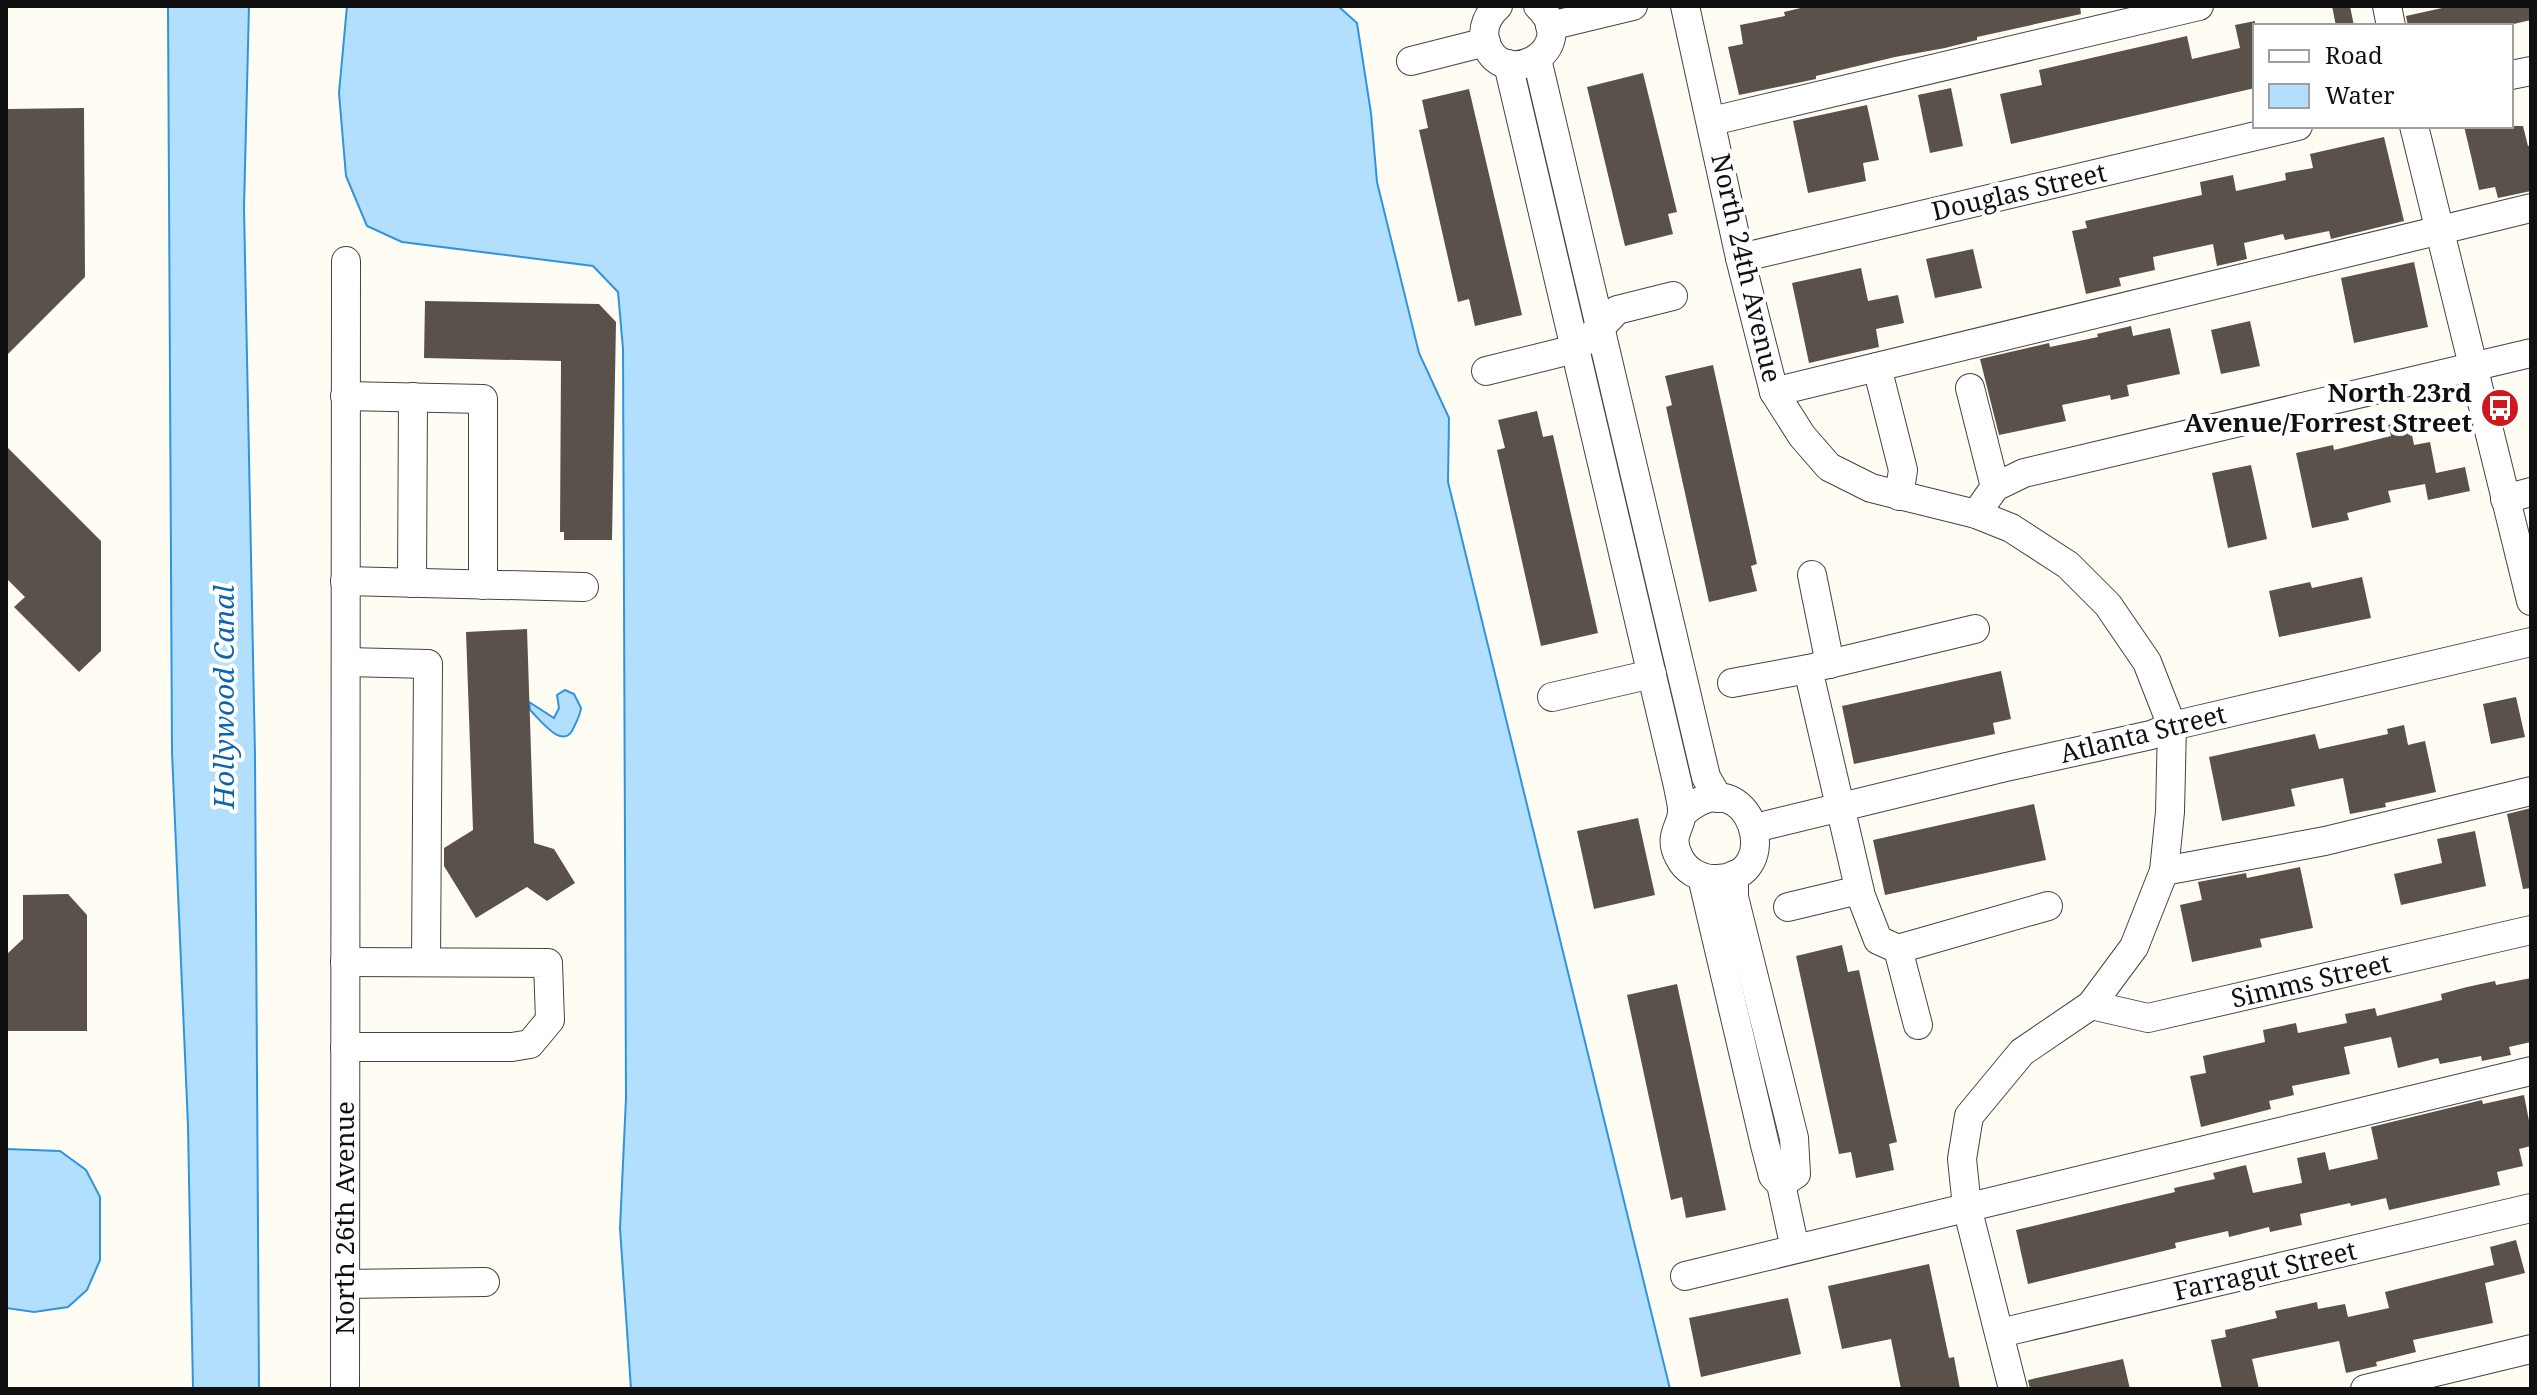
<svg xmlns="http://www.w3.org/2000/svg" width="2537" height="1395" viewBox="0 0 2537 1395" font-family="'Noto Serif',serif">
	<rect width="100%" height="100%" fill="#fffdf3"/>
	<g fill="#b1dffd" stroke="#3094dc" stroke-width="2">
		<polygon points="168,6 249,6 244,208 255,755 259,1389 193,1389 188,1126 172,752"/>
		<polygon points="347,6 1338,6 1357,23 1371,113 1377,182 1419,353 1449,418 1448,482 1670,1389 631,1389 620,1228 626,1098 623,349 618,292 593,266 402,242 367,226 346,176 339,93"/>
		<path d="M 565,690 L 574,694 L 581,708 C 580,716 577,720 574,727 C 564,752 541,721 530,710 L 529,702 L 554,718 L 559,708 L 557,695 Z"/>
		<polygon points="6,1149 60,1151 86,1170 100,1197 100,1260 87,1290 68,1307 34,1312 6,1308"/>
	</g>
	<g fill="#5a514b">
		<polygon points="1809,6 2080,6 2081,14 1977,37 1977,40 1945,48 1895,57 1816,76 1816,79 1739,95 1728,47 1743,44 1740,25 1785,16 1784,12"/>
		<polygon points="2332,6 2350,6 2354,26 2336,26"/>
		<polygon points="2451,6 2531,6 2531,20 2505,26 2408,26 2406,16"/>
		<polygon points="2255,21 2255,88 2011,144 2000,94 2042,85 2039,70 2187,36 2192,59 2240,48 2235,25"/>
		<polygon points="1643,73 1677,212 1668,214 1673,234 1625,246 1587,87"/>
		<polygon points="1951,88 1963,146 1930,153 1918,95"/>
		<polygon points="1469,89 1522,315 1475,326 1469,299 1458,302 1419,130 1428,128 1422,100"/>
		<polygon points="1867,105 1879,160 1863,163 1866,181 1808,193 1793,121"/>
		<polygon points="84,108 85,277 6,356 6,109"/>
		<polygon points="2464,126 2523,126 2528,146 2531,145 2531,191 2498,198 2495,187 2479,190"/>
		<polygon points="2384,137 2404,221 2331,239 2329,231 2285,240 2283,234 2244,243 2247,259 2217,266 2213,244 2153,257 2155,270 2119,278 2121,286 2086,294 2072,231 2087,228 2085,221 2202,195 2200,182 2233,175 2236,191 2286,180 2285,173 2313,168 2310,154"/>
		<polygon points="1973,249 1982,288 1935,298 1926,259"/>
		<polygon points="2414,262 2428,327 2354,343 2341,278"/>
		<polygon points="1861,268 1868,301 1898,295 1904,323 1876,329 1879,347 1809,363 1792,283"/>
		<polygon points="425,301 599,304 616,322 612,540 564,540 564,532 560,532 561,361 424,358"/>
		<polygon points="2250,321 2260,366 2221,374 2211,330"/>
		<polygon points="2131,326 2133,336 2170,328 2180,374 2127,385 2129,396 2111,400 2110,395 2062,405 2066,421 1999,435 1980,359 2049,343 2050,347 2098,337 2097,334"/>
		<polygon points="1713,365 1757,564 1751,566 1757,591 1709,602 1666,407 1672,405 1665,376"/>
		<polygon points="1537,411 1543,437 1553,435 1598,633 1541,646 1497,450 1505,448 1498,420"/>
		<polygon points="2409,420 2414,445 2430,442 2436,473 2465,467 2470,491 2428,500 2425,484 2388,491 2391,502 2347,513 2349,520 2312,528 2296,453 2333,445 2334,450 2391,436 2388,425"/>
		<polygon points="6,446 101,541 101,651 79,672 14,607 25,597 6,578"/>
		<polygon points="2251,465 2267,539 2228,548 2212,473"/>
		<polygon points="2362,577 2371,618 2279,637 2269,591 2310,582 2312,588"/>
		<polygon points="527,629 534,843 554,849 575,883 547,901 527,887 476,918 444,866 444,848 473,830 466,632"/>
		<polygon points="2001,671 2011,719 1993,723 1995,734 1854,764 1842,706"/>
		<polygon points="2516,697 2525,737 2491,744 2483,704"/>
		<polygon points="2404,725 2408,745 2425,741 2436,792 2385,803 2386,807 2350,814 2343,778 2291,789 2295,806 2222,821 2209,757 2315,734 2319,749 2388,734 2387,729"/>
		<polygon points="2034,804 2046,860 1885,895 1873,840"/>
		<polygon points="2531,808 2531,888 2523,889 2507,814"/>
		<polygon points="1638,818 1655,895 1594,909 1577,831"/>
		<polygon points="2475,831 2486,886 2401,905 2394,874 2442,863 2437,839"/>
		<polygon points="2300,867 2313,928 2260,939 2262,947 2192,962 2180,905 2202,900 2198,882 2246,873 2247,878"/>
		<polygon points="68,894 87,915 87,1031 6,1031 6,955 23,939 23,895"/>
		<polygon points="1842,945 1848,972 1859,970 1897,1142 1889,1144 1894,1170 1856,1178 1851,1152 1839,1154 1796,956"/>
		<polygon points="2531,978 2531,1042 2509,1047 2511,1055 2482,1061 2481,1056 2440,1064 2438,1058 2398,1068 2391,1037 2344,1047 2350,1074 2292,1086 2294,1095 2269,1101 2271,1109 2201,1127 2190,1076 2206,1073 2203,1056 2265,1042 2263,1030 2296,1023 2298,1033 2347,1023 2345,1014 2375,1008 2377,1016 2442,1000 2441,994 2467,987 2495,981 2496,985"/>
		<polygon points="1677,984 1726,1210 1686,1218 1682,1197 1671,1200 1627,995"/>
		<polygon points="2524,1095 2531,1131 2531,1146 2519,1149 2523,1166 2497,1172 2500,1185 2389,1210 2386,1198 2351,1206 2350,1203 2300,1214 2302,1225 2270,1232 2269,1227 2229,1237 2228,1231 2175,1243 2176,1248 2028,1284 2016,1230 2175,1192 2174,1188 2215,1179 2213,1173 2246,1165 2253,1193 2302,1183 2297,1158 2325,1152 2329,1170 2378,1159 2371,1127 2482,1100 2483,1104"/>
		<polygon points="2516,1240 2525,1273 2485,1283 2493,1323 2413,1340 2416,1352 2376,1362 2377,1366 2346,1373 2339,1341 2252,1359 2259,1389 2222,1389 2211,1340 2226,1337 2225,1330 2277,1318 2275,1311 2317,1302 2318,1309 2345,1304 2348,1317 2389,1308 2385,1292 2494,1265 2490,1247"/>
		<polygon points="1929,1264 1949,1358 1954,1357 1960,1389 1901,1389 1891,1339 1842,1349 1828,1286"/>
		<polygon points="1788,1298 1801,1354 1701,1377 1689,1318"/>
		<polygon points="2123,1359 2130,1389 2030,1389 2028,1380"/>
	</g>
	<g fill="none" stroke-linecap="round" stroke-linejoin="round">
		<g stroke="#434343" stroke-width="30">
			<g id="minor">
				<path d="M 1498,6 C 1488,15 1482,27 1485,40 C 1499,95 1584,49 1538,6"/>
				<polyline points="1685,6 1740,258 1774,392 1802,436 1829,467 1871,488 1976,514 2011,528 2068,565 2108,605 2147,662 2172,726 2170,812 2164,871 2134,947 2091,1005 2022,1052 1969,1116 1962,1159 1967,1207 2013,1389"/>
				<polyline points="2387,6 2391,26"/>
				<polyline points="1550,26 1633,6"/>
				<polyline points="1537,59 1706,777 1718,798"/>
				<polyline points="1411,61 1486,42"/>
				<path d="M 1508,64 L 1678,786 C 1679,794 1682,802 1682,810 C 1683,826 1667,835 1679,857 C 1685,870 1700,879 1714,879 C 1790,882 1749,753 1683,813"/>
				<polyline points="2511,75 2531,71"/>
				<polyline points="1712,121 2199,6"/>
				<polyline points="2414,126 2531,601"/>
				<polyline points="1740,258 2298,126"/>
				<polyline points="1877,367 1903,470 1899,496"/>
				<polyline points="1486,371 1575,349 1600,328 1617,310 1673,296"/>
				<polyline points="1970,388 1995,487"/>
				<polyline points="1774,392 2531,208"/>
				<polyline points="345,396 483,399 483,585"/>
				<polyline points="2505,499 2531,492"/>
				<polyline points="1976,514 1995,487 2024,473 2531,353"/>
				<polyline points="1812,575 1830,664"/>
				<polyline points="345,581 584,587"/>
				<polyline points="412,583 413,397"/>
				<polyline points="1975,629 1808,669 1861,896 1878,940 1898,949 2048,906"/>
				<polyline points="346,662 428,664 426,962"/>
				<polyline points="1732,683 1808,669"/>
				<polyline points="1552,697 1652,674"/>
				<polyline points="1755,828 2006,767 2151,735 2172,726 2531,642"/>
				<polyline points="2164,871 2325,841 2531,791"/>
				<polyline points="1734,875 1734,897 1794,1138 1796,1174 1781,1184"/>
				<polyline points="1702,877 1765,1145 1773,1176 1781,1184 1795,1249"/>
				<polyline points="1788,907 1859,890"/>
				<polyline points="1898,949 1918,1025"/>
				<polyline points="345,962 548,963 550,1020 530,1044 512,1047 345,1047"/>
				<polyline points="2091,1005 2148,1018 2531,930"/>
				<polyline points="1685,1276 2531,1071"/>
				<polyline points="345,1284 485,1282"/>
				<polyline points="2000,1333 2531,1208"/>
				<polyline points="345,1389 346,261"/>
				<polyline points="2365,1389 2531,1349"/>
			</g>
		</g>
		<use href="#minor" stroke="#fff" stroke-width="28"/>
	</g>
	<defs>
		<g id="bus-disc" transform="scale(2)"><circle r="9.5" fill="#d0171d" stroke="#fff"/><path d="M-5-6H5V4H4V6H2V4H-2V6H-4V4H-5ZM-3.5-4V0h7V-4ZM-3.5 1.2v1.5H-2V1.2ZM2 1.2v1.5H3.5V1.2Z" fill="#fff"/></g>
	</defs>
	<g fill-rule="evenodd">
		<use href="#bus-disc" x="2500" y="408"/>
	</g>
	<g text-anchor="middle" stroke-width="8" stroke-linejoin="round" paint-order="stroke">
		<g font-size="26" fill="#101010" stroke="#fff">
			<text transform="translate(2019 192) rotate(-13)" y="9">Douglas Street</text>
			<text transform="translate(1746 268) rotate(77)" y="9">North 24th Avenue</text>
			<text transform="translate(2143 734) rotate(-14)" y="9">Atlanta Street</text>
			<text transform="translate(2311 981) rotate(-13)" y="9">Simms Street</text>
			<text transform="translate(345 1218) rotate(-90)" y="9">North 26th Avenue</text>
			<text transform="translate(2265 1271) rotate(-13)" y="9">Farragut Street</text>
		</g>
		<g font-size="26" font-weight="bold" fill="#101010" stroke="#fff" text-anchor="end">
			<text x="2472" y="402">North 23rd<tspan x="2472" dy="30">Avenue/Forrest Street</tspan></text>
		</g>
		<g font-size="28" font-style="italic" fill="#0a65b1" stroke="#fff">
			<text transform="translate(224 697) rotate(-90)" y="10">Hollywood Canal</text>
		</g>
	</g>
	<rect width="2537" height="1395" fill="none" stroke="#101010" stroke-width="16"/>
	<rect x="2253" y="24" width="260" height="104" fill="#ffffff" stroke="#9f9f9f" stroke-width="2"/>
	<rect x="2269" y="50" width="40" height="12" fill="#ffffff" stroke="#9f9f9f" stroke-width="2"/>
	<text x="2325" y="64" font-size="24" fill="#101010">Road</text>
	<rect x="2269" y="84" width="40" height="24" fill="#b1dffd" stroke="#9f9f9f" stroke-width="2"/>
	<text x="2325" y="104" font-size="24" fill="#101010">Water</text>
</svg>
